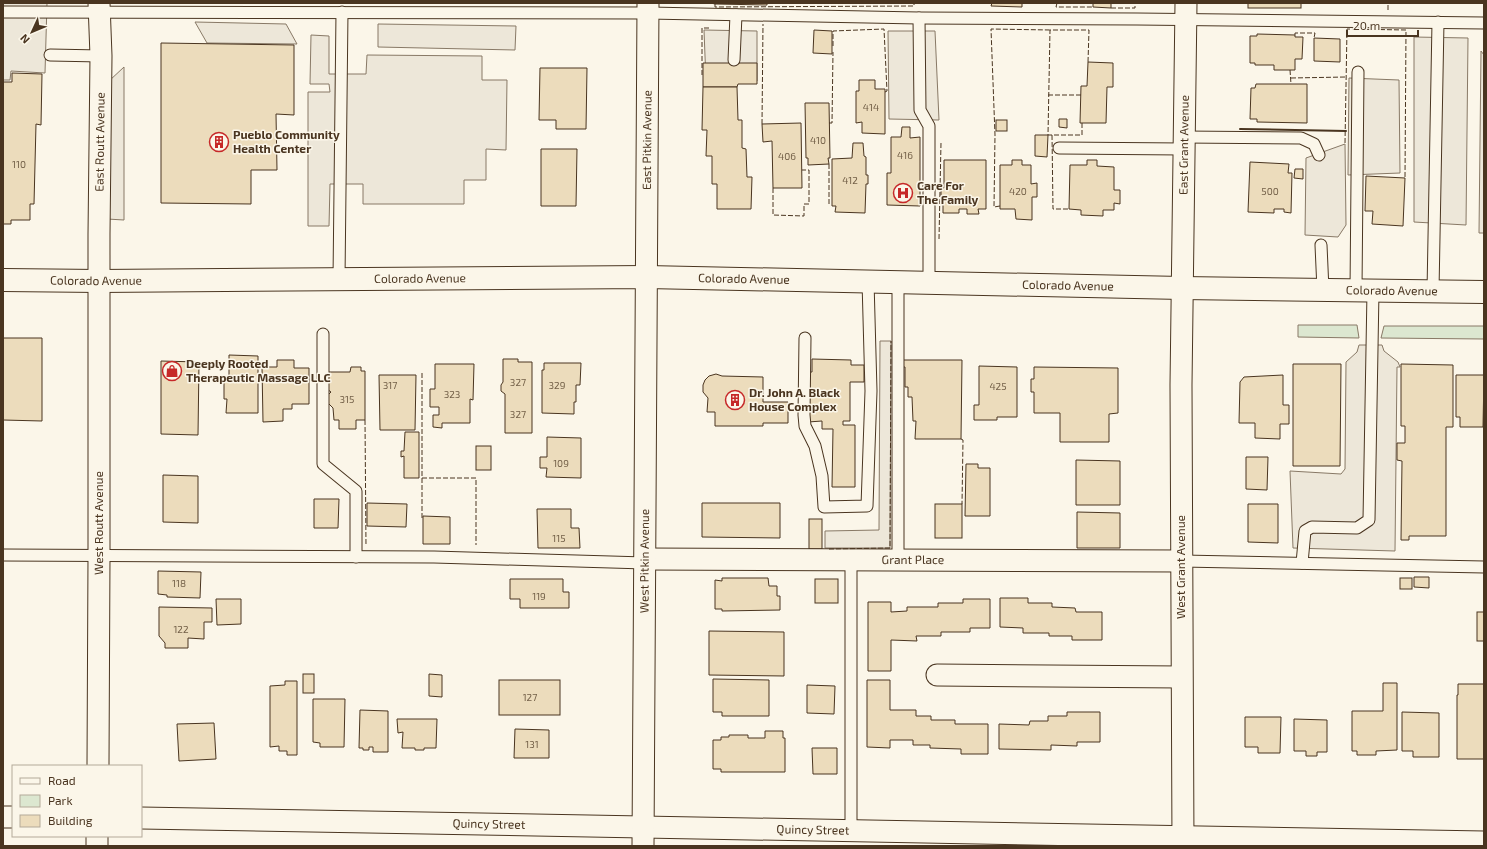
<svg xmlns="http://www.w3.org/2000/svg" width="1487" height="849" viewBox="0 0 1487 849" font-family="'Exo 2',sans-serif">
	<rect width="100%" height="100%" fill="#fbf6e9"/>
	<g fill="#dce7d0" stroke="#887966">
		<polygon points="1298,325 1357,325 1359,338 1298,337"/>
		<polygon points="1384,326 1484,326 1484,339 1381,338"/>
	</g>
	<g fill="#ede7d9" stroke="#887966">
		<polygon points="3,3 47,3 45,73 11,71 10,80 3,80"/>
		<polygon points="195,22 286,24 297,44 207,43"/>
		<polygon points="378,24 516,26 515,50 378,47"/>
		<polygon points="704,30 757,31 757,81 706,82"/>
		<polygon points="888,31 935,31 939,120 889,119"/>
		<polygon points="311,35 329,36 329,74 366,74 367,55 482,56 482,80 507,80 506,150 486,149 486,180 464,180 464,204 363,204 363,184 330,184 329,226 308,226 308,92 330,92 329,84 310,84"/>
		<polygon points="1414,37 1468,38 1466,225 1414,222"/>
		<polygon points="1481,51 1484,55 1484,233 1479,233"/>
		<polygon points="124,67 124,220 107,219 109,81"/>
		<polygon points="1349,78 1399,80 1400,173 1348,175"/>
		<polygon points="1345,144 1346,225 1338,237 1305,235 1306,158"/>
		<polygon points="880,341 891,341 890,548 825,548 825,531 879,530"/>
		<polygon points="1359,345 1382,345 1384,351 1398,362 1400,367 1397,367 1395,551 1293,548 1290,471 1341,474 1345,469 1346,362 1357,352"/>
	</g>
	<g fill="#ecdcbc" stroke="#4a3520">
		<polygon points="711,3 767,3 767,5 715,4"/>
		<polygon points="992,3 1022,3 1022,7 991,6"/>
		<polygon points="1093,3 1111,3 1111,8 1093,7"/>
		<rect x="1248" y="3" width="53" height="5"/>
		<polygon points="814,30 832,31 832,54 813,53"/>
		<polygon points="1257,34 1295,35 1295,37 1303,37 1302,59 1295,59 1295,70 1274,70 1274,65 1255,65 1255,63 1250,63 1250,36 1257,36"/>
		<polygon points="1314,38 1340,39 1340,62 1314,61"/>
		<polygon points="161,43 294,45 294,115 276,114 277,170 251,170 251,204 161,203"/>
		<polygon points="1088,62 1113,63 1113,87 1107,87 1106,123 1080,123 1081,86 1087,86"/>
		<polygon points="703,63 757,63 757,84 738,84 737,87 703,87"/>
		<polygon points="540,68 587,68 586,129 556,129 556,120 539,120"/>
		<polygon points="12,73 42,74 41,125 36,124 34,204 30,204 30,220 11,220 11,224 3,224 3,82 12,82"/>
		<polygon points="859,80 875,80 875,89 885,89 885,134 862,133 862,122 856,123 856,91 859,91"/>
		<polygon points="1256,84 1307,84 1307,123 1257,122 1257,119 1250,119 1251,88 1255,88"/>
		<polygon points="703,87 737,87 738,120 742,120 742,148 746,149 747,177 752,177 751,209 717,209 717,184 712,184 712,156 706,156 707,130 702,130"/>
		<polygon points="805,103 829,103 830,158 828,158 829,164 808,165 808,158 806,158"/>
		<polygon points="1059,119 1067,119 1067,128 1059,127"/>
		<rect x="996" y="120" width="11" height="11"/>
		<polygon points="801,123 802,188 773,188 772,141 763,142 762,124"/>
		<polygon points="902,127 910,127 910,138 920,137 920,206 887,205 887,173 891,173 891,137 901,137"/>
		<polygon points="1035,135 1048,135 1047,157 1035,156"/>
		<polygon points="853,143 863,143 864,156 866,157 866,175 868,175 868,184 866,184 865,213 835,212 836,206 832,206 832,159 852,158"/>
		<polygon points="541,149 577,149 576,206 541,206"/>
		<polygon points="944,160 986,160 986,209 978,209 979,214 967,214 967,209 959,209 959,213 943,213 943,198 941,197 941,188 944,188"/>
		<polygon points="1012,160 1022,160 1022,165 1031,165 1031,184 1037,183 1037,197 1032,197 1032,220 1016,219 1015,209 1000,209 1000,165 1012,165"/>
		<polygon points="1087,160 1097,160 1097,166 1114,167 1114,190 1120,190 1120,204 1114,203 1114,210 1103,210 1103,216 1081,215 1081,210 1069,209 1070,165 1087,165"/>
		<polygon points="1250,162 1289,164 1288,173 1292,173 1291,213 1284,212 1284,209 1274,209 1274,213 1248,212"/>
		<polygon points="1295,169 1303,169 1303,179 1294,178"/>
		<polygon points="1366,176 1405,178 1403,226 1372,224 1373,211 1365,211"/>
		<polygon points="3,338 42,338 42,421 3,420"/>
		<polygon points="229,355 258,356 258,413 226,413 227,399 224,399 224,381 229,381"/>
		<polygon points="503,359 518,359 518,362 532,362 532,433 505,433 505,394 501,391 501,385 503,382"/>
		<polygon points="812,359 851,360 851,365 864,365 864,382 850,382 850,421 843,421 843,425 855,425 855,487 832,487 833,429 822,429 822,421 808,422 809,372 812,372"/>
		<polygon points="277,360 294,360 294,368 309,368 309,404 292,404 292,409 283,409 283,421 263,422 262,367 277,367"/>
		<polygon points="903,360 962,360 961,439 915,439 916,421 913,421 912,397 908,397 908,387 905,387 905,367 903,367"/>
		<polygon points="161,361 199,362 198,435 161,434"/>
		<polygon points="544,363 581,363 580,385 576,385 576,402 574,402 574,414 542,413 542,370 544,370"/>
		<polygon points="435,364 474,364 473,400 470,399 470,423 442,423 442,428 433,427 433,415 439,415 439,407 430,407 430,389 435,389"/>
		<polygon points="1293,364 1341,364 1340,466 1293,466"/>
		<polygon points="1401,364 1453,365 1453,427 1446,427 1446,536 1409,536 1409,540 1401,540 1402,461 1397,460 1397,443 1405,443 1405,426 1401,426"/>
		<polygon points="979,366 1017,367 1017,417 997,417 997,420 974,420 974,405 979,405"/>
		<polygon points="351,367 361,367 361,371 365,371 365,420 356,420 356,429 339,429 339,420 334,420 333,408 328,403 328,395 331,392 327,389 327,372 350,372"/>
		<polygon points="1034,367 1118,368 1118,413 1109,414 1109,442 1060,442 1060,413 1034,413 1034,392 1031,392 1031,379 1034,379"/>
		<polygon points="716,374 722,376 763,377 763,402 788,402 788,423 763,423 763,426 715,426 715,412 707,412 708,398 703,392 703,385 705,380 709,376"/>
		<polygon points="379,375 416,375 415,430 380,430"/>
		<polygon points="1283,375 1283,405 1289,405 1289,424 1280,424 1280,439 1255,438 1255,423 1239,423 1240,382 1244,377"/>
		<polygon points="1456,375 1484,375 1483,427 1460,427 1460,417 1456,417"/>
		<polygon points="405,432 419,432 419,478 404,478 404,456 401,457 401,451 404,451"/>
		<polygon points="547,437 581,438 581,478 546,477 547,468 540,468 540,457 547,457"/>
		<rect x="476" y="446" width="15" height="24"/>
		<polygon points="1246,457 1268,457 1267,490 1246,489"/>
		<polygon points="1076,460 1120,461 1120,505 1076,505"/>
		<polygon points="966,464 978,464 978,468 990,468 990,516 965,516"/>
		<polygon points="163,475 198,476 198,523 163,522"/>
		<polygon points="314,499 339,499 338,528 314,528"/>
		<polygon points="367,503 407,504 406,527 367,526"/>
		<polygon points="702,503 780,503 780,538 702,537"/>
		<rect x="935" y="504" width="27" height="34"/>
		<polygon points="1248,504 1278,504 1278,543 1248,542"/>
		<polygon points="537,509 571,509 571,528 579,528 580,548 538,548"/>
		<polygon points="1077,512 1120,513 1120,548 1077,548"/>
		<polygon points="423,516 450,517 450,544 423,544"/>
		<rect x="809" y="519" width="13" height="30"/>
		<polygon points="158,571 201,572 200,598 167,597 167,595 158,594"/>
		<polygon points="1414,577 1429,577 1429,588 1414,587"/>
		<polygon points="722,578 768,578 769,586 777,586 777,596 780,596 780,610 722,611 722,609 715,609 715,580 722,581"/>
		<rect x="1400" y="578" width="12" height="11"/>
		<polygon points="510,579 563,579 563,592 569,592 569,608 520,608 520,599 510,599"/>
		<rect x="815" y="579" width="23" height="24"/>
		<polygon points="1000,598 1028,598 1028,603 1052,603 1052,607 1075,608 1076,612 1102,612 1102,640 1072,640 1072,636 1049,636 1049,633 1023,633 1023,628 1000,627"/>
		<polygon points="216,599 241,599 241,624 217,625"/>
		<polygon points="963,599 990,599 990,628 970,628 970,632 941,632 941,636 916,636 917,641 891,640 891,671 868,671 868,602 891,602 891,612 907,611 907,607 938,607 938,603 963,603"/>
		<polygon points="159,607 212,608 212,622 204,622 204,639 188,638 188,648 165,648 165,643 159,636"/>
		<rect x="1477" y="612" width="7" height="29"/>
		<polygon points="709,631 784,632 784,676 709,675"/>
		<rect x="303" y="674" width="11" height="19"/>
		<polygon points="429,674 442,675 442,697 429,696"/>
		<polygon points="713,679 769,680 769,716 722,716 722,712 713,712"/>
		<rect x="499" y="680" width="61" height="35"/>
		<polygon points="867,680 890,680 890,710 916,710 916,716 931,716 931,720 955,720 955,724 988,724 988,754 961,754 961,749 930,748 930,745 913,745 913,740 890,740 890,748 867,747"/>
		<polygon points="285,681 297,681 297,755 287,755 287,751 279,751 279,746 270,747 270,686 285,685"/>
		<polygon points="1383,683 1397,683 1397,750 1376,751 1376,755 1357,755 1357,751 1352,751 1352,711 1383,711"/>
		<polygon points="1458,684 1484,684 1484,759 1457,759 1457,695 1458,695"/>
		<polygon points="807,685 835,686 834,714 807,713"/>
		<polygon points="313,699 345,699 344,747 320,747 320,743 313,742"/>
		<polygon points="360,710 388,711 388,752 373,752 373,747 369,747 369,750 363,750 363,748 359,748"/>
		<polygon points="1067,712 1100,712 1100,742 1077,742 1077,746 1051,745 1051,750 999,749 999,724 1029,725 1030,721 1048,721 1048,716 1067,716"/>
		<polygon points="1402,712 1439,713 1439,757 1413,757 1413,751 1402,751"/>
		<polygon points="1245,717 1281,717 1280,753 1258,753 1258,747 1245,747"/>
		<polygon points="397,719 437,719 436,748 424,748 424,750 415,750 415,748 402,748 403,732 398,733"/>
		<polygon points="1294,719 1327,720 1327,752 1317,752 1317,756 1306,756 1306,751 1294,751"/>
		<polygon points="214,723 216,759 179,761 177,724"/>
		<polygon points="515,729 549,730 549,758 514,758"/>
		<polygon points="765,731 783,731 783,738 785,738 785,772 721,772 721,769 713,769 713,740 721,740 721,737 729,737 729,735 748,735 748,738 765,738"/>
		<polygon points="812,748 837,748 837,774 813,774"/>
	</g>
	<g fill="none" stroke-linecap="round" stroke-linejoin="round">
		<g stroke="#4a3520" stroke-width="13">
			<g id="service">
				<polyline points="3,12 648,13 919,18 1137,19 1484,23"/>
				<polyline points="919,18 920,110 929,126 929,283"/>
				<polyline points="50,55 101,56"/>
				<polyline points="734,60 736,15"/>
				<polyline points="1183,137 1301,138 1314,144 1319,155"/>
				<polyline points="1059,148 1183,149"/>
				<polyline points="1321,245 1323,290"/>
				<polyline points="339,279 342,12"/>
				<polyline points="1356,290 1358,72"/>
				<polyline points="1433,291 1438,22"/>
				<polyline points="323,334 323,464 356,491 356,557"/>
				<polyline points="805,338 804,415 805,426 815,446 822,476 824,507 867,506 871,391 868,281"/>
				<polyline points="3,555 434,557 645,563"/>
				<polyline points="898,560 898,282"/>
				<polyline points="1182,561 1484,567"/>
				<polyline points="1302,563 1305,531 1312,527 1357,528 1369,520 1373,291"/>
				<polyline points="851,830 851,560"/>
			</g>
		</g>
		<g stroke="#4a3520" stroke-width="23">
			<g id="minor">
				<path id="s1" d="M 645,559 L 1182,561"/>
				<polyline points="937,675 1181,677"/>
				<path id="s2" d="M 98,766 L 99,556 L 99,234 L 101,56 L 99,3"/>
				<polyline points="3,817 13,817"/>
				<path id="s3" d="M 141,818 L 1484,842"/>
				<polyline points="97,846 97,836"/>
				<path id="s4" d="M 643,846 L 648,3"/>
				<path id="s5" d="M 1183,846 L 1181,385 L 1186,3"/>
			</g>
		</g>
		<g stroke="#4a3520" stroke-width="24">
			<g id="tertiary">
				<path id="s6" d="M 3,280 L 99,281 L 647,277 L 1182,288 L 1484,292"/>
			</g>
		</g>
		<use href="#service" stroke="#fbf6e9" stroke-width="11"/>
		<use href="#minor" stroke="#fbf6e9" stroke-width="21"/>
		<use href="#tertiary" stroke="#fbf6e9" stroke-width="22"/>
		<g stroke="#4a3520" stroke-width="1" stroke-dasharray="5 2" stroke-linecap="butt">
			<polyline points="1057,3 1056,7 1093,7"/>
			<polyline points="715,4 715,7 914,6 914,3"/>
			<polyline points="1111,8 1135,8 1135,3"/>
			<polyline points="1388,10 1388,3"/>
			<polyline points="1295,35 1295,33 1315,33 1314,38"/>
			<polyline points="833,46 833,31 884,29 887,91 885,92"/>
			<polyline points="1290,70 1291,84"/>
			<polyline points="702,75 702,28 709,28"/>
			<polyline points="1291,78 1346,77"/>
			<polyline points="1048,95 1081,95"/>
			<polyline points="829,123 832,123 833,52"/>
			<polyline points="1082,123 1082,135 1048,135 1050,30 1089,30 1088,62"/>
			<polyline points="762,124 763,24"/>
			<polyline points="1052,135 1053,209 1069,209"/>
			<polyline points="1345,143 1347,29 1406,30 1405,178"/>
			<polyline points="829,164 829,205"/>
			<polyline points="773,188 773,215 804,216 804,204 809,204 809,170 802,170"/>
			<polyline points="1000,206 994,207 995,135 991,29 1050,30"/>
			<polyline points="939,239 941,143"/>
			<polyline points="422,373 422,518"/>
			<polyline points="365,420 366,546"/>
			<polyline points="961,439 963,440 962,504"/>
			<polyline points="422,478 476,478 476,545"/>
			<polyline points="829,549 890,548 891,341"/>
		</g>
		<polyline stroke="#4a3520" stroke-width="2" points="1240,129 1346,131"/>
	</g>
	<defs>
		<g id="building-ring" transform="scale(1)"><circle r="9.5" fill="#fbf6e9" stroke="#c62828" stroke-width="1.5"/><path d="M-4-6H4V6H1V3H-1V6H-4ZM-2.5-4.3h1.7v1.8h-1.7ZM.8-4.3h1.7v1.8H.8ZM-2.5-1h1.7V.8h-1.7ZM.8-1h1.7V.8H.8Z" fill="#c62828"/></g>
		<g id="hospital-ring" transform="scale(1)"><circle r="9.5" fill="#fbf6e9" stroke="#c62828" stroke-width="1.5"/><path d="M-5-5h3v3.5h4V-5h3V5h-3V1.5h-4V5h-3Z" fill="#c62828"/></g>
		<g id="shop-ring" transform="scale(1)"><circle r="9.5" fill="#fbf6e9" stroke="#c62828" stroke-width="1.5"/><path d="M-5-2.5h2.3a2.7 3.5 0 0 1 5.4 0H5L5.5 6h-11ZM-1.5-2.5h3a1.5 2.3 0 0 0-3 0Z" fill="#c62828"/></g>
	</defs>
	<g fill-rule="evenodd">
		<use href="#building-ring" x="219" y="142"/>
		<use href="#hospital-ring" x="903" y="193"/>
		<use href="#shop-ring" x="172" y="371"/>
		<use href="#building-ring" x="735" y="400"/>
	</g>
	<g text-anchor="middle" stroke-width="3" stroke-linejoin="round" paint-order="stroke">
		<g font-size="10" fill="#725f47">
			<text x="871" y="111">414</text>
			<text x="818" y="144">410</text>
			<text x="905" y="159">416</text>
			<text x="787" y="160">406</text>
			<text x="19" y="168">110</text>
			<text x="850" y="184">412</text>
			<text x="1018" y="195">420</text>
			<text x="1270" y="195">500</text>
			<text x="518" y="386">327</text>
			<text x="390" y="389">317</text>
			<text x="557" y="389">329</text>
			<text x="998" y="390">425</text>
			<text x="452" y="398">323</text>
			<text x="347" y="403">315</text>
			<text x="518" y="418">327</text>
			<text x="561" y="467">109</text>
			<text x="559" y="542">115</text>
			<text x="179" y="587">118</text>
			<text x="539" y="600">119</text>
			<text x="181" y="633">122</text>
			<text x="530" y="701">127</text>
			<text x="532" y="748">131</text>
		</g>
		<g font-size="12" font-weight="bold" fill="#4a3520" stroke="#fbf6e9" text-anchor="start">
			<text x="233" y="139">Pueblo Community<tspan x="233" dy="14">Health Center</tspan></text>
			<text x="917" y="190">Care For<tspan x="917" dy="14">The Family</tspan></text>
			<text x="186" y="368">Deeply Rooted<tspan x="186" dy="14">Therapeutic Massage LLC</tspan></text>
			<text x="749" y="397">Dr. John A. Black<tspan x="749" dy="14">House Complex</tspan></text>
		</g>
		<g font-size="12" fill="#4a3520" stroke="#fbf6e9">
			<text dy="4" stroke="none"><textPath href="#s4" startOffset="706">East Pitkin Avenue</textPath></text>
			<text dy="4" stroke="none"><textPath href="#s2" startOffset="624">East Routt Avenue</textPath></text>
			<text dy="4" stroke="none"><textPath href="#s5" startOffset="701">East Grant Avenue</textPath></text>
			<text dy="4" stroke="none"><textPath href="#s6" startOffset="417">Colorado Avenue</textPath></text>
			<text dy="4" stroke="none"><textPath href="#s6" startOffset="741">Colorado Avenue</textPath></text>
			<text dy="4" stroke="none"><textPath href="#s6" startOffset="93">Colorado Avenue</textPath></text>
			<text dy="4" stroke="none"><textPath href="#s6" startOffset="1065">Colorado Avenue</textPath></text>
			<text dy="4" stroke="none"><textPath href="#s6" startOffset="1389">Colorado Avenue</textPath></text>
			<text dy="4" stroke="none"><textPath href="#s2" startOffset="243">West Routt Avenue</textPath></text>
			<text dy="4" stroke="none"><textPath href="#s1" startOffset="268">Grant Place</textPath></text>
			<text dy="4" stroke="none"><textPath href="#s4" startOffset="285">West Pitkin Avenue</textPath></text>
			<text transform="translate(1181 567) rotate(-90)" y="4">West Grant Avenue</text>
			<text dy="4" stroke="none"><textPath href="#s3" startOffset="348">Quincy Street</textPath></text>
			<text dy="4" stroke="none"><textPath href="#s3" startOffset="672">Quincy Street</textPath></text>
		</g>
	</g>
	<rect width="1487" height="849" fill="none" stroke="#4a3520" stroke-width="8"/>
	<rect x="12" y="765" width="130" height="72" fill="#fbf6e9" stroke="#b4a999"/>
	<rect x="20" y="778" width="20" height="6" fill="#fbf6e9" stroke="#b4a999"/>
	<text x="48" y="785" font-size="12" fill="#4a3520">Road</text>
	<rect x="20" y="795" width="20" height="12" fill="#dce7d0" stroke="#b4a999"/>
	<text x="48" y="805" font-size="12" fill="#4a3520">Park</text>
	<rect x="20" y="815" width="20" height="12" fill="#ecdcbc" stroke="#b4a999"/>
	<text x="48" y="825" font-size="12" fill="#4a3520">Building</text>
	<g transform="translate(32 32) rotate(226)" stroke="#fbf6e9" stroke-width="3" paint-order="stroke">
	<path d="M0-3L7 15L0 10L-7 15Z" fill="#4a3520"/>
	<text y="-6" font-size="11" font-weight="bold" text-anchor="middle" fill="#4a3520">N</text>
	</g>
	<path d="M1347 30v6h71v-6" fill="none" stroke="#4a3520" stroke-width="2"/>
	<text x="1353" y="30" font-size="12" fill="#4a3520" stroke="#fbf6e9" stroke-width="3" paint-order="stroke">20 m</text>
</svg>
